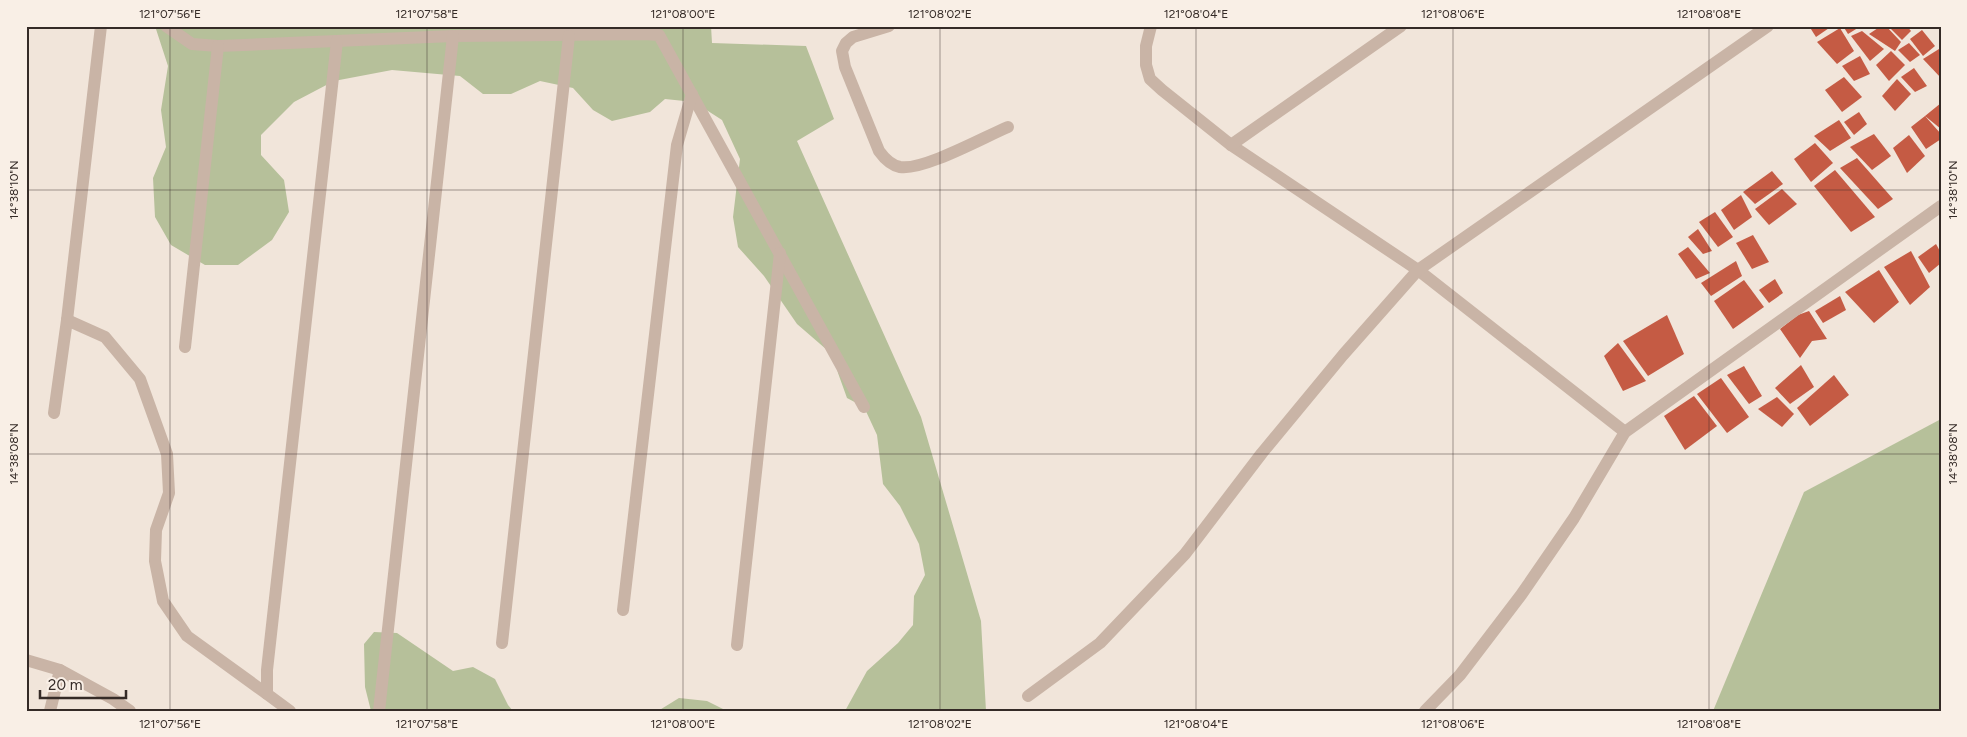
<svg xmlns="http://www.w3.org/2000/svg" width="1967" height="737" viewBox="0 0 1967 737" font-family="Figtree,sans-serif">
	<rect width="100%" height="100%" fill="#f1e5da"/>
	<g fill="#b6c09a">
		<polygon points="155,26 711,26 712,43 806,46 834,119 797,141 921,417 981,621 986,711 845,711 867,671 898,643 913,625 914,596 925,575 919,544 900,506 883,484 877,435 864,407 847,398 838,373 834,356 797,324 764,276 738,247 733,217 740,159 722,120 694,102 665,99 650,112 612,121 593,110 573,88 540,81 511,94 483,94 460,76 392,70 334,81 294,102 261,135 261,155 284,180 289,212 272,240 238,265 205,265 171,245 155,217 153,178 166,147 161,110 168,66"/>
		<polygon points="1941,419 1941,711 1713,711 1804,492"/>
		<polygon points="374,632 397,633 453,671 473,667 495,679 508,705 513,711 371,711 365,687 364,644"/>
		<polygon points="679,698 707,701 727,711 658,711"/>
	</g>
	<g fill="#c55b44">
		<polygon points="1809,26 1832,26 1816,37"/>
		<polygon points="1843,26 1861,26 1848,34"/>
		<polygon points="1881,26 1886,26 1901,42 1895,51 1869,34"/>
		<polygon points="1888,26 1907,26 1911,31 1902,40"/>
		<polygon points="1840,28 1854,51 1837,64 1817,42"/>
		<polygon points="1922,30 1935,46 1923,56 1910,39"/>
		<polygon points="1862,31 1884,49 1870,61 1851,36"/>
		<polygon points="1909,43 1920,55 1910,62 1898,50"/>
		<polygon points="1939,49 1941,51 1941,78 1923,59"/>
		<polygon points="1891,51 1905,65 1889,81 1876,65"/>
		<polygon points="1860,56 1870,74 1854,81 1842,66"/>
		<polygon points="1914,68 1927,86 1915,92 1901,77"/>
		<polygon points="1844,77 1862,97 1842,112 1825,90"/>
		<polygon points="1897,79 1911,94 1895,111 1882,96"/>
		<polygon points="1941,103 1941,129 1925,116 1941,134 1941,139 1926,149 1911,127 1925,116"/>
		<polygon points="1859,112 1867,124 1854,135 1844,122"/>
		<polygon points="1839,120 1851,138 1830,151 1814,136"/>
		<polygon points="1874,134 1891,156 1872,170 1850,147"/>
		<polygon points="1909,135 1925,156 1907,173 1893,148"/>
		<polygon points="1815,143 1833,163 1811,182 1794,159"/>
		<polygon points="1857,158 1893,199 1878,209 1840,168"/>
		<polygon points="1835,170 1875,217 1851,232 1814,186"/>
		<polygon points="1772,171 1783,184 1755,204 1743,192"/>
		<polygon points="1782,189 1797,204 1769,225 1755,209"/>
		<polygon points="1741,195 1752,217 1734,230 1721,210"/>
		<polygon points="1715,212 1733,237 1718,247 1699,222"/>
		<polygon points="1698,229 1712,251 1703,254 1688,237"/>
		<polygon points="1753,235 1769,262 1752,269 1736,243"/>
		<polygon points="1936,244 1941,253 1941,263 1929,273 1918,257"/>
		<polygon points="1688,247 1710,273 1696,279 1678,254"/>
		<polygon points="1911,251 1930,287 1910,305 1884,267"/>
		<polygon points="1736,261 1742,276 1711,296 1701,283"/>
		<polygon points="1879,270 1899,302 1874,323 1845,292"/>
		<polygon points="1775,279 1783,293 1769,303 1759,290"/>
		<polygon points="1744,280 1764,307 1733,329 1714,301"/>
		<polygon points="1840,296 1846,310 1823,323 1815,311"/>
		<polygon points="1809,311 1827,339 1812,341 1800,358 1780,329 1798,315"/>
		<polygon points="1667,315 1684,354 1648,376 1623,341"/>
		<polygon points="1618,343 1646,381 1623,391 1604,356"/>
		<polygon points="1801,365 1814,387 1790,404 1775,388"/>
		<polygon points="1744,366 1762,396 1749,404 1727,375"/>
		<polygon points="1834,375 1849,395 1810,426 1797,408"/>
		<polygon points="1721,378 1749,417 1727,433 1697,394"/>
		<polygon points="1694,396 1717,426 1685,450 1664,416"/>
		<polygon points="1777,397 1794,414 1782,427 1758,409"/>
	</g>
	<g fill="none" stroke-linecap="round" stroke-linejoin="round">
		<g stroke="#c9b4a6" stroke-width="12">
			<polyline points="166,26 192,44 218,46 453,36 645,34 659,35 864,407"/>
			<polyline points="67,320 105,337 140,379 167,454 169,493 156,530 155,561 163,601 187,636 267,694"/>
			<polyline points="185,347 218,46"/>
			<polyline points="54,413 67,320 101,26"/>
			<polyline points="623,610 677,145 692,94"/>
			<polyline points="502,643 569,36"/>
			<polyline points="737,645 780,253"/>
			<polyline points="290,711 267,694 267,670 337,41"/>
			<polyline points="379,711 453,36"/>
		</g>
		<g stroke="#c9b4a6" stroke-width="12">
			<path d="M 889,26 L 853,37 L 846,43 L 842,51 L 845,67 L 879,151 C 884,158 890,165 900,167 C 923,171 984,137 1008,127"/>
			<polyline points="1151,26 1146,46 1146,65 1150,79 1162,90 1231,145 1418,270 1625,432"/>
			<polyline points="1231,145 1401,26"/>
			<polyline points="26,660 60,670 113,699 130,711"/>
			<polyline points="1028,696 1100,643 1185,554 1262,453 1343,355 1418,270 1768,26"/>
			<polyline points="50,711 60,670"/>
			<polyline points="1425,711 1460,675 1521,595 1574,518 1625,432 1941,206"/>
		</g>
	</g>
	<path fill="none" stroke="#352b27" stroke-width="1" stroke-opacity="0.45" d="M 170,26 L 170,711M 427,26 L 427,711M 683,26 L 683,711M 940,26 L 940,711M 1196,26 L 1196,711M 1453,26 L 1453,711M 1709,26 L 1709,711M 26,190 L 1941,190M 26,454 L 1941,454"/>
	<rect width="1967" height="737" fill="none" stroke="#f9efe6" stroke-width="55"/>
	<path d="M40 690v8h86v-8" fill="none" stroke="#352b27" stroke-width="2.5"/>
	<text x="48" y="690" font-size="15" fill="#352b27" stroke="#f9efe6" stroke-width="4" paint-order="stroke">20 m</text>
	<rect x="28" y="28" width="1912" height="682" fill="none" stroke="#352b27" stroke-width="2"/>
	<g font-size="12" text-anchor="middle" fill="#352b27">
		<text x="170" y="18">121°07'56"E</text>
		<text x="427" y="18">121°07'58"E</text>
		<text x="683" y="18">121°08'00"E</text>
		<text x="940" y="18">121°08'02"E</text>
		<text x="1196" y="18">121°08'04"E</text>
		<text x="1453" y="18">121°08'06"E</text>
		<text x="1709" y="18">121°08'08"E</text>
		<text transform="translate(14 190) rotate(-90)" y="4">14°38'10"N</text>
		<text transform="translate(1953 190) rotate(-90)" y="4">14°38'10"N</text>
		<text transform="translate(14 454) rotate(-90)" y="4">14°38'08"N</text>
		<text transform="translate(1953 454) rotate(-90)" y="4">14°38'08"N</text>
		<text x="170" y="728">121°07'56"E</text>
		<text x="427" y="728">121°07'58"E</text>
		<text x="683" y="728">121°08'00"E</text>
		<text x="940" y="728">121°08'02"E</text>
		<text x="1196" y="728">121°08'04"E</text>
		<text x="1453" y="728">121°08'06"E</text>
		<text x="1709" y="728">121°08'08"E</text>
	</g>
</svg>
